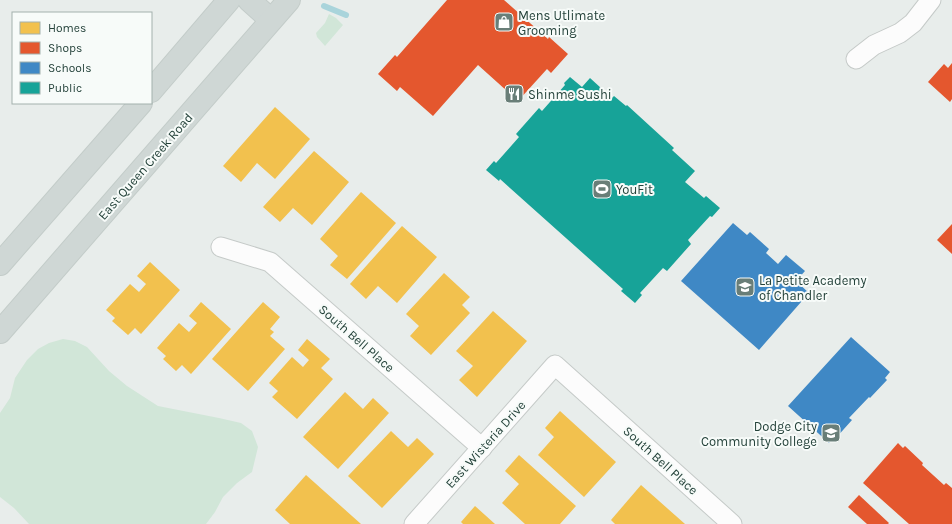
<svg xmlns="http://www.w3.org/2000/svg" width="952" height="524" viewBox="0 0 952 524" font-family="Karla,sans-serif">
	<rect width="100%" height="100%" fill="#e8edeb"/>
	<g fill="#d1e6d8">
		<polygon points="329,14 336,18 343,25 325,46 317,37 316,33 325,23"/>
		<polygon points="63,339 75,341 87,347 109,371 127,386 158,406 219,418 241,423 252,431 258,447 252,472 237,483 223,497 215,512 206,524 29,524 14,508 0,497 0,413 10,398 15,378 27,360 38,349 49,343"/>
	</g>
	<g fill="#f2c14e">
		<polygon points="275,107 310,139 275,179 257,163 241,182 223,166"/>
		<polygon points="314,151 349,182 312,225 293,208 280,222 263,207"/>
		<polygon points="361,192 396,223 347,279 330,265 338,256 320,239"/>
		<polygon points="402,226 437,257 397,303 378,286 366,299 350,284"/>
		<polygon points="150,262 180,290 141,334 135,328 128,335 112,321 115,318 106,310 130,284 139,292 146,284 137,276"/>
		<polygon points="444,273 470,297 462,305 470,313 431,355 410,336 419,326 406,314"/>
		<polygon points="201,302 231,329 191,374 182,365 176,371 163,359 166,356 157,348 179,323 189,332 197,323 189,316"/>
		<polygon points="263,302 280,317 270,329 274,332 270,336 285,349 248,391 212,359"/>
		<polygon points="493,311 527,341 477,397 459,380 473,366 456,351"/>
		<polygon points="307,339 330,359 321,368 333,379 297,419 272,397 278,391 269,383 292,357 303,367 309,360 298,350"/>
		<polygon points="345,392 363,409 373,398 389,413 338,469 303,437"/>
		<polygon points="560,411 616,462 584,497 538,455 554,437 545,428"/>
		<polygon points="391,431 408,447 417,438 434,454 382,508 348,476"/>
		<polygon points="519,455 576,506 560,524 525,524 502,503 519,484 505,471"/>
		<polygon points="306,475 361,524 290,524 275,510"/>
		<polygon points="641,485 685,524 615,524 611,520"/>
		<polygon points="475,506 495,524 463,524 461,522"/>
	</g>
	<g fill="#e4572e">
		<polygon points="447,0 504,0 548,39 549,37 568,54 551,73 547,69 518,101 478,65 433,116 400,87 397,91 378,74 395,55 397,57"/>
		<polygon points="952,63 952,99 950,102 928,82 944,64 948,68"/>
		<polygon points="952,224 952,254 937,240"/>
		<polygon points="898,443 903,448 905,446 923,463 922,465 944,485 946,483 952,488 952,524 909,524 863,483"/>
		<polygon points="859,495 889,523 888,524 867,524 848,507"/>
	</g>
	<g fill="#3f88c5">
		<polygon points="733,223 747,235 750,232 769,249 766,253 778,264 786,255 805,271 796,281 809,293 759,350 681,281"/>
		<polygon points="851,337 890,372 885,378 887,380 870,398 869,397 849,418 852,420 835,439 833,437 829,443 788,406"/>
	</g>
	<polygon fill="#17a398" points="570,77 582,87 590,78 612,98 614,96 626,106 627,105 674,148 672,150 695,171 685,182 704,198 706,196 720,208 712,217 710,216 688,240 691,244 667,271 663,268 640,293 642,295 635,303 621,291 623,289 500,179 499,181 486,170 494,161 496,163 519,137 516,134 539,108 542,111 565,85 564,83"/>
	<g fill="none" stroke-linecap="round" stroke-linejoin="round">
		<polyline stroke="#a9d4db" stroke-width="6" points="324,6 346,15"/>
		<g stroke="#c5cac8" stroke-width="21">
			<g id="minor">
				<polyline points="856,59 874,45 900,33 913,23 931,0"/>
				<polyline points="221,247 270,262 482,448"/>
				<polyline points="414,524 555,365 732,524"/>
			</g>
		</g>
		<g stroke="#c3ccc9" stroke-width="24">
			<g id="major">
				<polyline points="249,0 271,20"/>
				<polyline points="151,91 229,0"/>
				<polyline points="0,264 141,103"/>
				<polyline points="0,332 289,0"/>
			</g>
		</g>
		<use href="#minor" stroke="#fcfcfc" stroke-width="19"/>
		<use href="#major" stroke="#cfd7d5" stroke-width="22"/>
	</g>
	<defs>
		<g id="shop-square" transform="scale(1)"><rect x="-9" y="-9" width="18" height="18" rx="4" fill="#697e78" stroke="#f7fbf9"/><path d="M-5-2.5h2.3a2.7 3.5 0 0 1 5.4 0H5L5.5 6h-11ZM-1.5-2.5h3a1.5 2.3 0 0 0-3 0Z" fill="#fff"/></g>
		<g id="restaurant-square" transform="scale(1)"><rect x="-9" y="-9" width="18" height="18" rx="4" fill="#697e78" stroke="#f7fbf9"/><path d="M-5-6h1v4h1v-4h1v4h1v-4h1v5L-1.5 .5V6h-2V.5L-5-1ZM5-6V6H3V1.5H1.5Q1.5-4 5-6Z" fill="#fff"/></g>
		<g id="stadium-square" transform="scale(1)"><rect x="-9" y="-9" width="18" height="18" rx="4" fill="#697e78" stroke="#f7fbf9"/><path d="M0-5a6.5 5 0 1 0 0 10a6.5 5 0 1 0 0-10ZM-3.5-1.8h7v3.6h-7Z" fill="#fff"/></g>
		<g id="school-square" transform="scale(1)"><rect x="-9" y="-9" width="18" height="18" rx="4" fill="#697e78" stroke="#f7fbf9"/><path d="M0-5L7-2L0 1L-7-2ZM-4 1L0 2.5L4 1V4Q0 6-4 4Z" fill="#fff"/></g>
		<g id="university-square" transform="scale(1)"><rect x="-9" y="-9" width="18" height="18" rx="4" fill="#697e78" stroke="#f7fbf9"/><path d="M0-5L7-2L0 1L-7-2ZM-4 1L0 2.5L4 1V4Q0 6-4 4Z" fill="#fff"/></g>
	</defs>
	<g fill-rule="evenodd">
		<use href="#shop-square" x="504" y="22"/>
		<use href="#restaurant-square" x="514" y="94"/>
		<use href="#stadium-square" x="602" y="189"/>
		<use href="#school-square" x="745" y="287"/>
		<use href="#university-square" x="831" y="433"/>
	</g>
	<g text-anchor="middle" stroke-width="4" stroke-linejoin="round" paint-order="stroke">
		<g font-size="13" fill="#24423a" stroke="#f7fbf9" text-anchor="start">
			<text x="518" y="20">Mens Utlimate<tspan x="518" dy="15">Grooming</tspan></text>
			<text x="528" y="99">Shinme Sushi</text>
			<text x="616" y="194">YouFit</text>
			<text x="759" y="285">La Petite Academy<tspan x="759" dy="15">of Chandler</tspan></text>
			<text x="817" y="431" text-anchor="end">Dodge City<tspan x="817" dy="15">Community College</tspan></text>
		</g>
		<g font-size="13" fill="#24423a" stroke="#f7fbf9">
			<text transform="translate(145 166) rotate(-49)" y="5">East Queen Creek Road</text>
			<text transform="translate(357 338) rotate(41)" y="5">South Bell Place</text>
			<text transform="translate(485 444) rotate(-48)" y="5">East Wisteria Drive</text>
			<text transform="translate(661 460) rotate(42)" y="5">South Bell Place</text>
		</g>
	</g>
	<rect x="12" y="12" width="140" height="92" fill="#f7fbf9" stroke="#a3b1ad"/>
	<rect x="20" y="22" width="20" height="12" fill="#f2c14e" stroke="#a3b1ad"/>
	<text x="48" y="32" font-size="12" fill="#24423a">Homes</text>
	<rect x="20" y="42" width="20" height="12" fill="#e4572e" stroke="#a3b1ad"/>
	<text x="48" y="52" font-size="12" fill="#24423a">Shops</text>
	<rect x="20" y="62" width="20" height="12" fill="#3f88c5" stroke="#a3b1ad"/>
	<text x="48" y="72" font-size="12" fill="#24423a">Schools</text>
	<rect x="20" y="82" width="20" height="12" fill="#17a398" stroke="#a3b1ad"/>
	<text x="48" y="92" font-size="12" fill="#24423a">Public</text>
</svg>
